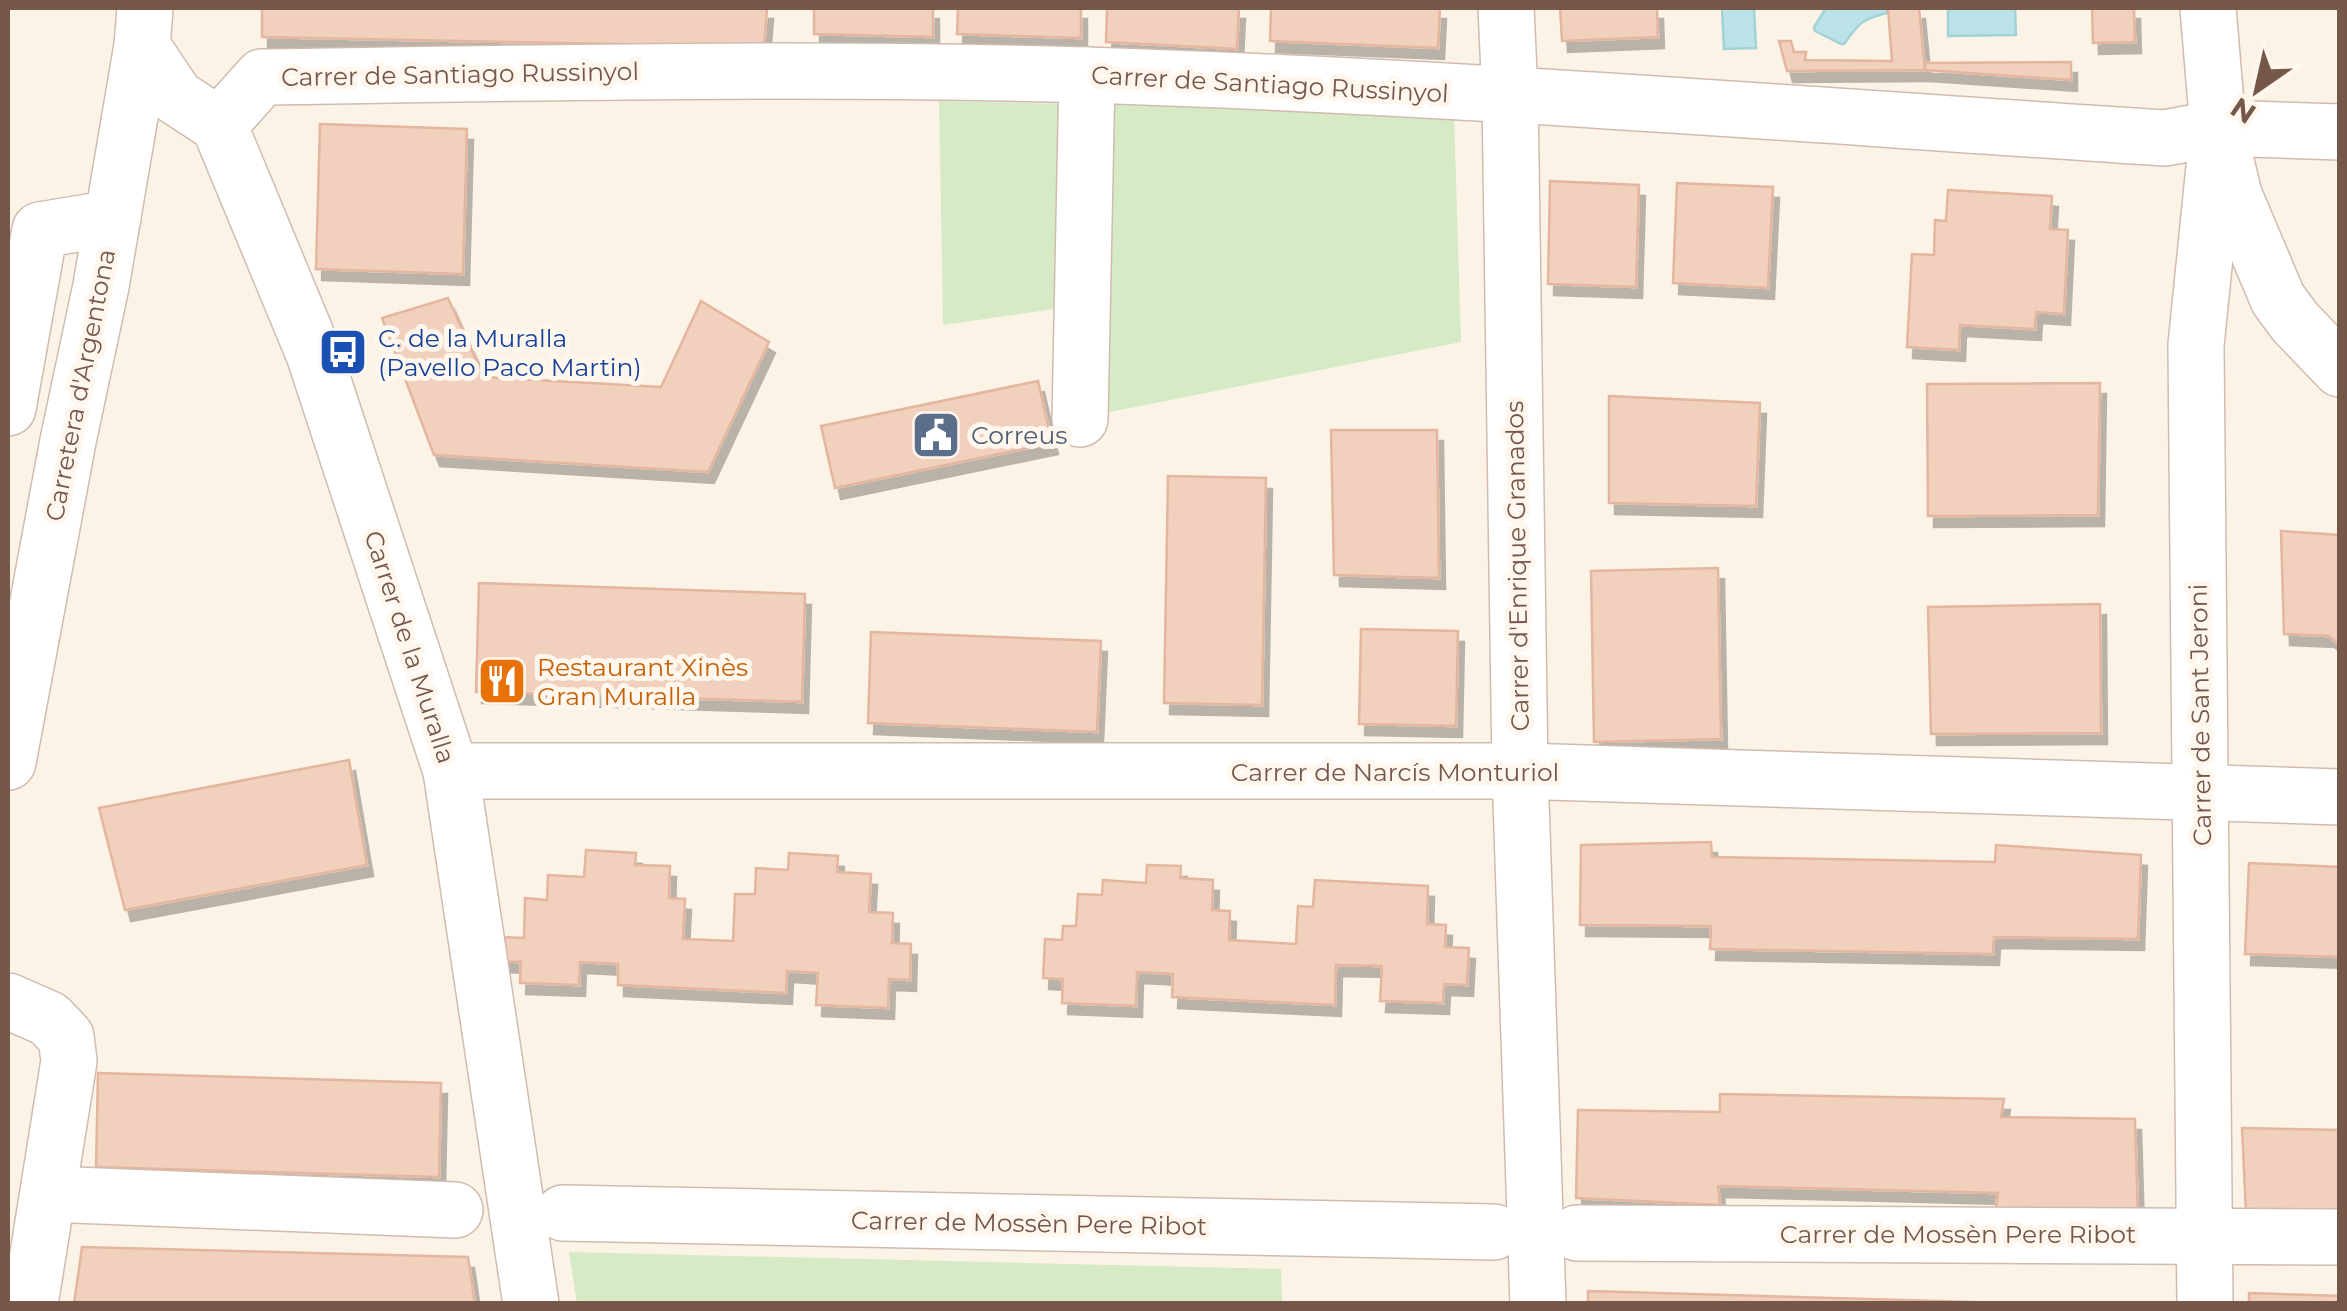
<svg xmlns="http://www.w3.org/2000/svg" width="2347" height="1311" viewBox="0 0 2347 1311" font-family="Montserrat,sans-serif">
	<defs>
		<filter id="shadow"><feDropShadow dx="6" dy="11" stdDeviation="0" flood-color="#0004"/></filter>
	</defs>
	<rect width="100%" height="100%" fill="#fcf3e7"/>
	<g fill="#d6eac5">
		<polygon points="939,101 1454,113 1461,342 1105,413 1082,305 943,325"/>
		<polygon points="569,1252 1281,1269 1282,1303 577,1303"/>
	</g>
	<g fill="#bbe2e6" stroke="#a1d2d8" stroke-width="2.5">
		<polygon points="1722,8 1754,8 1756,48 1724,49"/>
		<path d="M 1826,8 L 1887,8 L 1887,13 C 1862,19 1859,23 1844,44 L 1841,44 L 1815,31 L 1814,27 Z"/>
		<polygon points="1948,8 2015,8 2016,35 1948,36"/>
	</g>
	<g fill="#f2d0be" stroke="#e4b59f" stroke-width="2.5" filter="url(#shadow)">
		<polygon points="262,8 767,8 764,47 262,37"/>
		<polygon points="814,8 933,8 933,37 814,34"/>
		<polygon points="958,8 1081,8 1081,38 957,34"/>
		<polygon points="1107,8 1239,8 1237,49 1106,42"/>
		<polygon points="1271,8 1440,8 1438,48 1270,41"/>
		<polygon points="1560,8 1657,8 1658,37 1562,41"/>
		<polygon points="1888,8 1919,8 1925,70 1787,71 1779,41 1791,41 1794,52 1806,52 1805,60 1892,61"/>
		<polygon points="2092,8 2134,8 2135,42 2093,43"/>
		<polygon points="2071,62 2071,80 1925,70 1925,63"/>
		<polygon points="320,124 467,129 463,274 316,269"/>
		<polygon points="1550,181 1639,185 1636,287 1548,284"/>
		<polygon points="1677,183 1773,187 1768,288 1673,283"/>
		<polygon points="1948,190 2052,196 2050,229 2068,230 2064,314 2036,312 2035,329 1960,325 1959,350 1907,347 1912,254 1934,255 1935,220 1946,221"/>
		<polygon points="448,298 484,377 661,387 701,301 769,342 708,472 434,455 382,318"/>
		<polygon points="1038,381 1052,443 835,488 821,426"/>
		<polygon points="2100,383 2098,515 1928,516 1927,384"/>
		<polygon points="1609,396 1760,403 1756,506 1609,503"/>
		<polygon points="1331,430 1437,430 1439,578 1334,575"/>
		<polygon points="1168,476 1266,478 1262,705 1164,703"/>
		<polygon points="2281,531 2340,535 2340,646 2329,636 2284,634"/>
		<polygon points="1718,568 1721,739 1594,742 1591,571"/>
		<polygon points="479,583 805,594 802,702 476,692"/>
		<polygon points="2100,604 2101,733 1931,734 1928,607"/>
		<polygon points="1361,629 1458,631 1456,726 1359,724"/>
		<polygon points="871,632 1101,641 1097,732 868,723"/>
		<polygon points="349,760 367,865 125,910 99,808"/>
		<polygon points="1711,842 1712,857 1995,862 1996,845 2141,855 2138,939 1994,937 1993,954 1710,949 1711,926 1580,925 1581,845"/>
		<polygon points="586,850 636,853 635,865 670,866 669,898 685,899 683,939 733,941 735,894 755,894 756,868 788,870 789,853 838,856 837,872 871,874 869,912 893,913 892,943 911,944 910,980 889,979 888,1008 816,1005 818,973 787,971 786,993 618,985 618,964 580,962 579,985 520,983 521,962 498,961 499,937 524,938 525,898 547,900 548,875 584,877"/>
		<polygon points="2249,863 2340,867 2340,957 2245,954"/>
		<polygon points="1147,865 1181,866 1180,878 1213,880 1212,910 1230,911 1229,940 1296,944 1298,906 1313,907 1315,880 1428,886 1427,924 1446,925 1445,947 1469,948 1467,985 1444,984 1443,1003 1380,1001 1382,966 1336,965 1335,1005 1172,997 1173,974 1137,972 1136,1006 1062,1003 1063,979 1043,978 1045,939 1062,940 1063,926 1076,926 1078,894 1102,895 1103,880 1146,883"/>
		<polygon points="98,1073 441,1083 439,1177 96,1167"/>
		<polygon points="1720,1094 2004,1099 2001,1117 2135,1119 2138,1218 1995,1215 1998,1193 1718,1186 1720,1205 1576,1198 1578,1110 1720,1112"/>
		<polygon points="2242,1128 2340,1130 2340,1215 2246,1213"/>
		<polygon points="82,1247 468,1257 475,1304 74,1304"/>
		<polygon points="1588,1291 2046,1304 1588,1304"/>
		<polygon points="2249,1293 2340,1296 2340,1304 2249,1304"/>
	</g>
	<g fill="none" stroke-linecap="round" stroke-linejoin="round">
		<g stroke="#d0bcaf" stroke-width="58">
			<g id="minor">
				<polyline points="1506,8 1510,95 1520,771 1538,1304"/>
				<polyline points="2208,8 2218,128 2234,195 2278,299 2295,322 2340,369"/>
				<polyline points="142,46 176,97 219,125 314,354 451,771 531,1304"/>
				<path d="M 219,125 L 262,77 C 537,73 811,67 1085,75 C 1446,86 1806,115 2165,138 L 2218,128 L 2340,132"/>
				<polyline points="8,408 40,230 113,218"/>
				<polyline points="1080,419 1087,75"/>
				<polyline points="8,762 68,441 101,286 142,46 145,8"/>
				<polyline points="451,771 1520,771 2340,797"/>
				<polyline points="8,1001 49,1019 66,1037 69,1061 30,1304"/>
				<polyline points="49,1194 455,1210"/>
				<polyline points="563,1213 1494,1232"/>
				<polyline points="1577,1233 2340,1237"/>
				<polyline points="2205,1304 2196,345 2218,128"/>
			</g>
		</g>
		<use href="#minor" stroke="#fff" stroke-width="55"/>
	</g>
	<defs>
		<g id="bus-square" transform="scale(2.5)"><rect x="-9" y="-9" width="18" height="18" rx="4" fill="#1a4fb4" stroke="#fff7ed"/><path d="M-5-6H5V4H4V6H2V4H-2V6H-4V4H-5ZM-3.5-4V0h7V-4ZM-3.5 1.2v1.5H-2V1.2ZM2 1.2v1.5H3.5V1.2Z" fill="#fff"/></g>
		<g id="civic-square" transform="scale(2.5)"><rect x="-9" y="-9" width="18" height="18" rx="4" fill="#5c6f8a" stroke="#fff7ed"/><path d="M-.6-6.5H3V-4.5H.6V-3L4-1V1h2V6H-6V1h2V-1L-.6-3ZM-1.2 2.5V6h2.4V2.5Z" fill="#fff"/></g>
		<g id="restaurant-square" transform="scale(2.5)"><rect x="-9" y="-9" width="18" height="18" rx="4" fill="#e8710a" stroke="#fff7ed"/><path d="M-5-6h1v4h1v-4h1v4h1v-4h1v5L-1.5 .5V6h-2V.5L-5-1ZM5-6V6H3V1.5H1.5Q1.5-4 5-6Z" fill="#fff"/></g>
	</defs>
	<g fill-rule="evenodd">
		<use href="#bus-square" x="343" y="352"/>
		<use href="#civic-square" x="936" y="435"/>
		<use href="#restaurant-square" x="502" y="681"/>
	</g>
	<g text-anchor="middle" stroke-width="10" stroke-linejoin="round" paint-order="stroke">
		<g font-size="25" fill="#76584b" stroke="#fff7ed">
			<text transform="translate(460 74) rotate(-1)" y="9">Carrer de Santiago Russinyol</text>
			<text transform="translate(1270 84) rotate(3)" y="9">Carrer de Santiago Russinyol</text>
			<text transform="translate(80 385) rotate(-79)" y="9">Carretera d'Argentona</text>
			<text transform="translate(1517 566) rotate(-91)" y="9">Carrer d'Enrique Granados</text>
			<text transform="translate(410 647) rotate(72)" y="9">Carrer de la Muralla</text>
			<text transform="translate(2200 715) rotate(-91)" y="9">Carrer de Sant Jeroni</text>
			<text x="1395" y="781">Carrer de Narcís Monturiol</text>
			<text transform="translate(1029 1223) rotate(1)" y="9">Carrer de Mossèn Pere Ribot</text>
			<text x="1958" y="1243">Carrer de Mossèn Pere Ribot</text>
		</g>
		<g font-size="25" fill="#164399" stroke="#fff7ed" text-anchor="start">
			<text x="378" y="347">C. de la Muralla<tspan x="378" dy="29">(Pavello Paco Martin)</tspan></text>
		</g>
		<g font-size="25" fill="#4e5e75" stroke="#fff7ed" text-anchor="start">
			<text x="971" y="444">Correus</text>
		</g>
		<g font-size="25" fill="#c56008" stroke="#fff7ed" text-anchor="start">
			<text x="537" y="676">Restaurant Xinès<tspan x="537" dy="29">Gran Muralla</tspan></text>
		</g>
	</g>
	<rect width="2347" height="1311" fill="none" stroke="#76584b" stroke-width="20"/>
	<g transform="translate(2257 90) rotate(214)" stroke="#fff7ed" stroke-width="8" paint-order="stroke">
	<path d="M0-8L18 38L0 25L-18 38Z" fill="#76584b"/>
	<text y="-15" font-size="28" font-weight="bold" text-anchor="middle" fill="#76584b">N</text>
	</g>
</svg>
